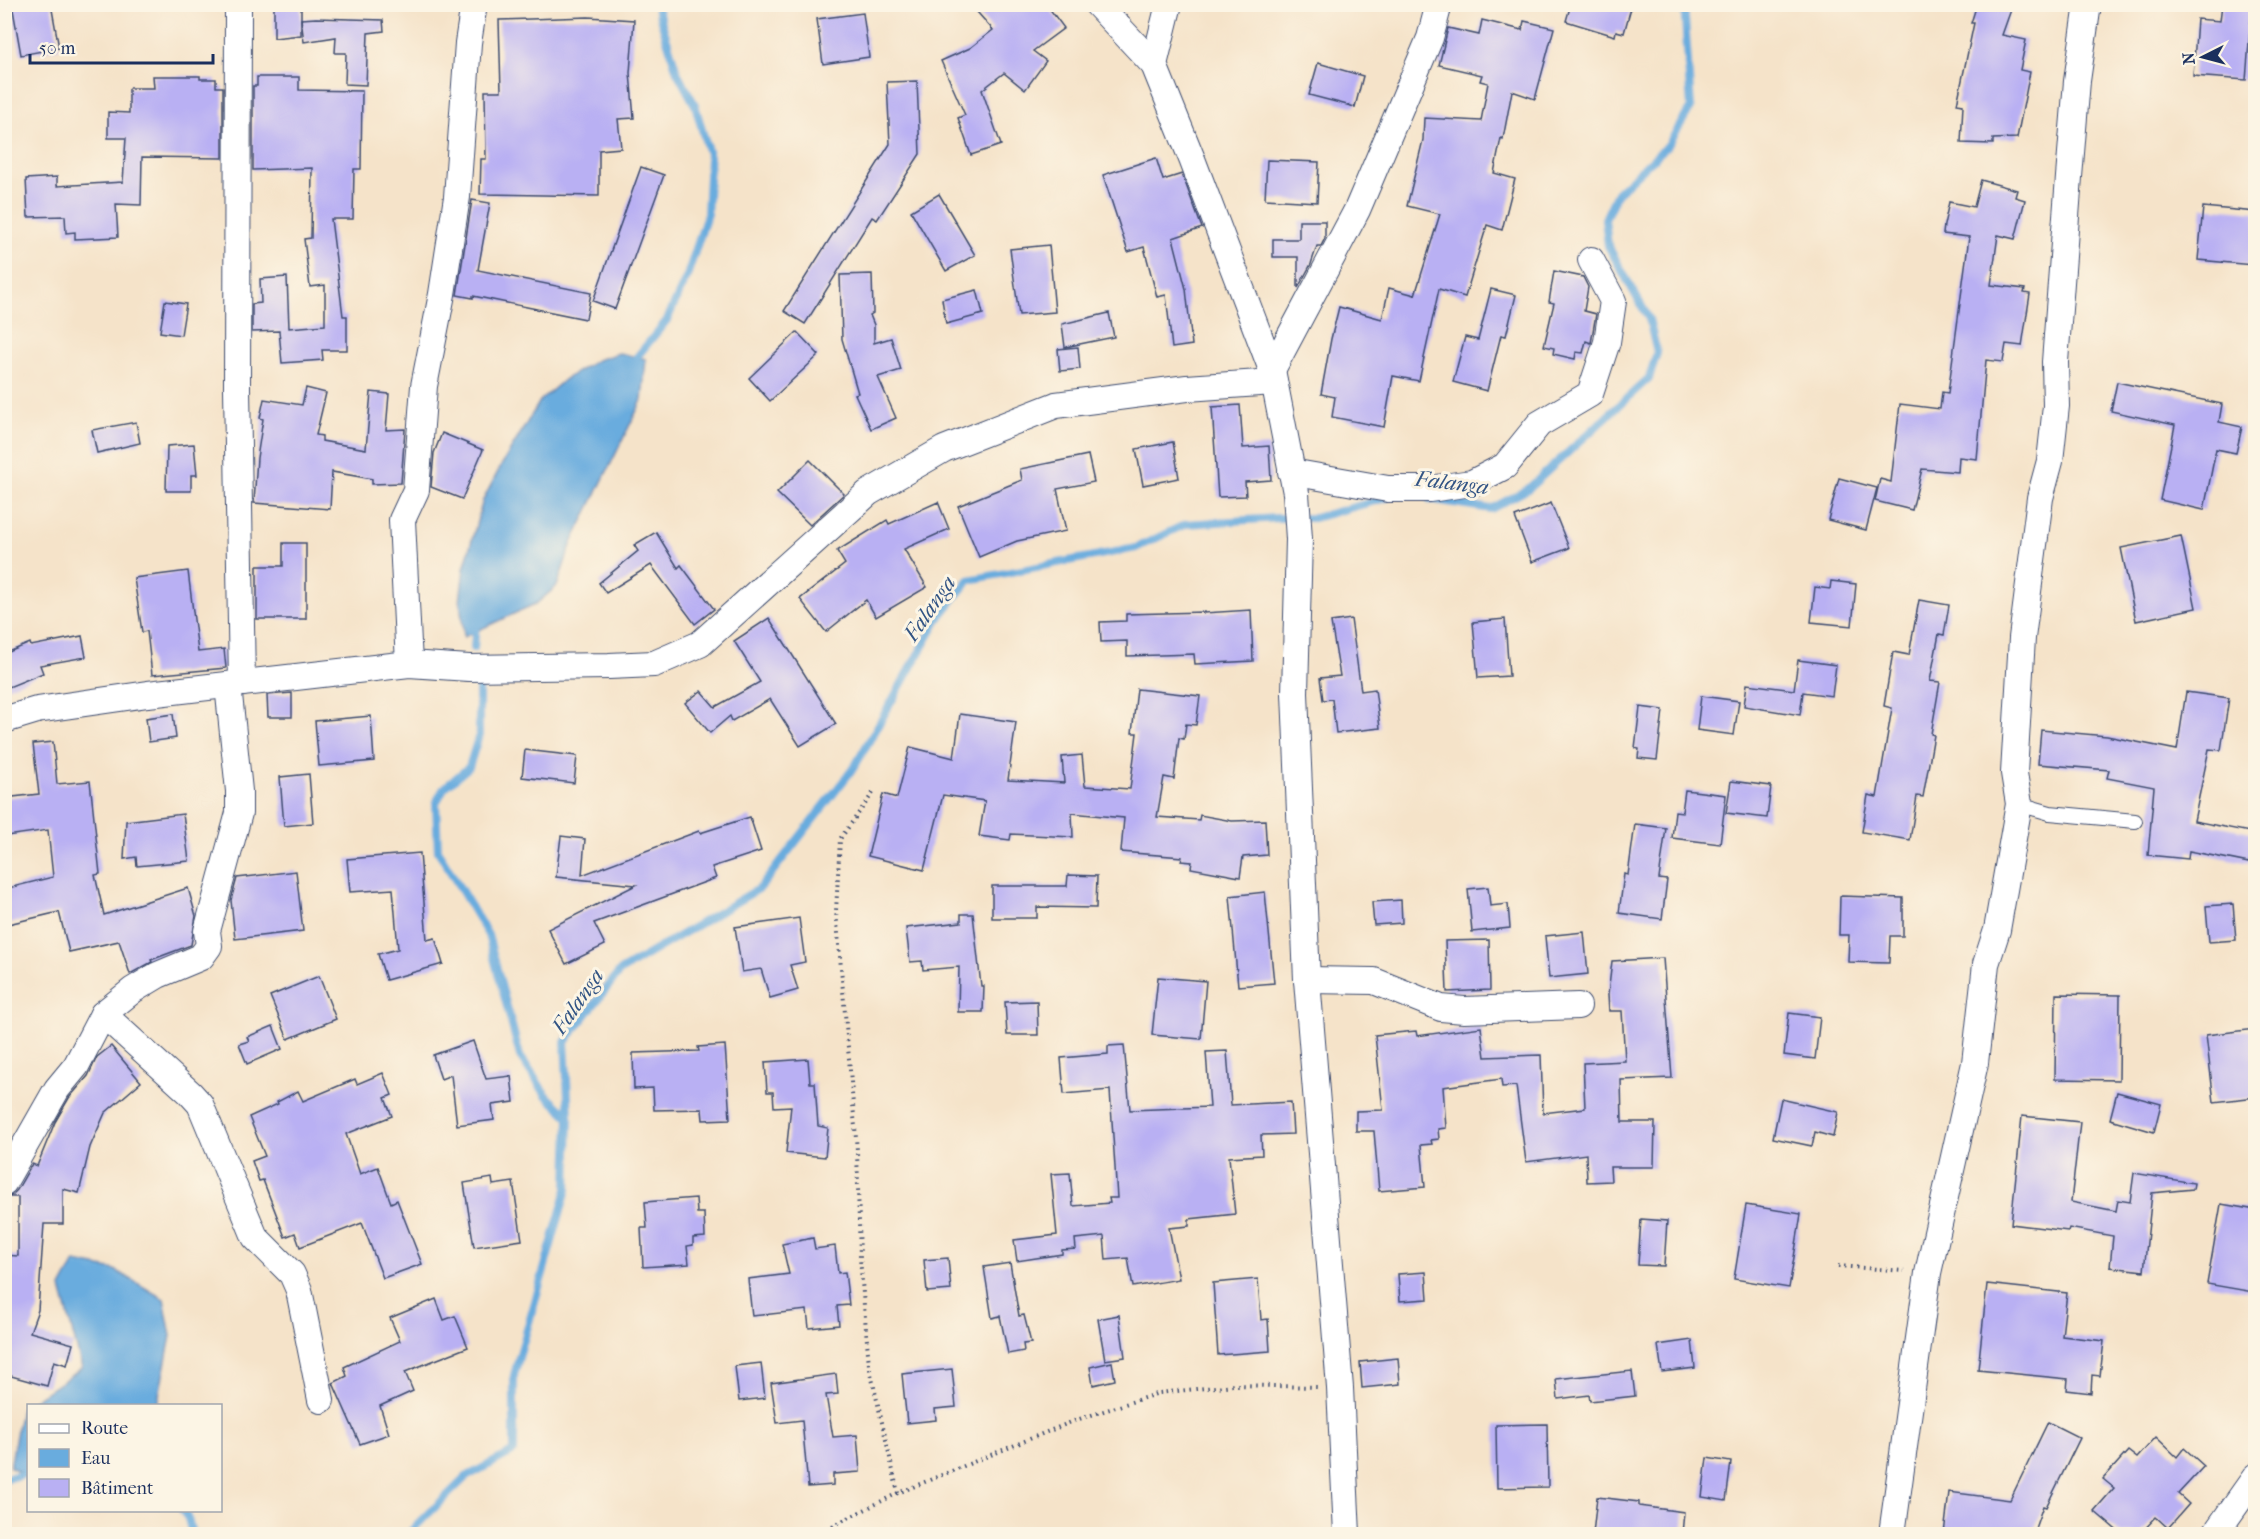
<svg xmlns="http://www.w3.org/2000/svg" width="2260" height="1539" viewBox="0 0 2260 1539" font-family="'IM FELL French Canon',serif">
	<rect width="100%" height="100%" fill="#fcf5e5"/>
	<filter id="ink" filterUnits="userSpaceOnUse"><feTurbulence type="fractalNoise" baseFrequency=".0167" numOctaves="2"/><feDisplacementMap in="SourceGraphic" scale="12" xChannelSelector="R" yChannelSelector="G"/><feConvolveMatrix kernelMatrix="1 2 1 2 8 2 1 2 1" color-interpolation-filters="sRGB"/></filter>
	<filter id="wash" filterUnits="userSpaceOnUse"><feTurbulence type="fractalNoise" baseFrequency=".008" numOctaves="4" result="noise"/><feDisplacementMap in="SourceGraphic" scale="24" xChannelSelector="R" yChannelSelector="G"/><feGaussianBlur stdDeviation="1.35" result="paint"/><feColorMatrix in="noise" values="0 0 0 0 0 0 0 0 0 0 0 0 0 0 0 0 0 1.4 0 .05"/><feComposite in="paint" operator="in"/></filter>
	<g filter="url(#wash)">
		<rect width="100%" height="100%" fill="#f5e3c9"/>
		<g fill="#69acde" stroke="#426e9e" stroke-width="1.5">
			<polygon points="619,353 646,359 642,400 571,545 557,586 537,603 464,637 460,601 464,569 483,500 502,464 540,401 565,379 597,360"/>
			<polygon points="75,1262 115,1270 164,1299 171,1336 157,1405 28,1406 28,1480 23,1473 10,1467 21,1409 82,1368 61,1288"/>
		</g>
		<g fill="none" stroke-linecap="round" stroke-linejoin="round">
			<g stroke="#69acde" stroke-width="8">
				<polyline points="632,363 667,320 687,276 707,215 710,158 695,105 677,72 656,4"/>
				<polyline points="1430,499 1491,509 1528,489 1649,378 1657,353 1649,319 1608,246 1605,219 1617,193 1668,145 1691,107 1684,4"/>
				<polyline points="474,648 476,623"/>
				<polyline points="479,688 479,735 469,767 444,788 436,803 438,851 488,935 520,1056 546,1095 569,1117"/>
				<polyline points="4,1479 28,1473"/>
				<polyline points="182,1510 188,1518 192,1534"/>
				<polyline points="408,1534 466,1477 514,1451 514,1375 567,1189 569,1117 565,1042 620,971 760,888 855,766 940,616 969,580 1136,548 1186,524 1278,518 1314,518 1386,498"/>
			</g>
		</g>
		<g id="blocks">
			<g fill="#b9b0f3">
				<polygon points="12,4 51,4 59,48 21,55"/>
				<polygon points="274,4 301,4 301,35 274,38"/>
				<polygon points="970,4 1046,4 1064,28 1033,51 1046,61 1025,90 1004,73 982,90 1001,145 971,155 958,118 965,115 941,61 970,48 993,30"/>
				<polygon points="1571,4 1632,4 1624,33 1616,31 1615,36 1566,21"/>
				<polygon points="1977,4 2013,4 2002,35 2026,40 2020,70 2030,72 2017,138 1993,139 1993,144 1961,143 1963,105 1957,104 1974,23 1971,23"/>
				<polygon points="2222,4 2252,4 2246,80 2193,76 2197,19 2220,21"/>
				<polygon points="863,13 869,57 823,64 817,19"/>
				<polygon points="588,17 634,20 630,73 634,118 618,119 621,148 599,150 599,196 480,194 481,159 486,159 485,91 501,91 499,20"/>
				<polygon points="316,18 383,20 384,31 368,33 366,85 345,84 346,53 335,53 336,37 304,42 301,19"/>
				<polygon points="1482,20 1522,30 1524,21 1554,28 1535,99 1512,91 1503,139 1501,138 1494,173 1515,179 1502,230 1487,225 1465,297 1439,289 1419,381 1393,376 1384,427 1332,417 1335,397 1321,394 1331,339 1339,307 1382,319 1389,288 1415,295 1440,214 1407,206 1423,140 1424,118 1481,121 1488,83 1480,81 1482,75 1439,65 1448,28 1479,35"/>
				<polygon points="1318,63 1363,76 1355,107 1309,95"/>
				<polygon points="153,76 200,76 200,79 216,79 216,87 223,87 223,158 142,157 141,205 116,204 118,237 75,239 75,232 66,233 65,216 28,217 26,179 57,177 57,186 123,182 126,138 108,138 108,112 129,113 129,88 154,88"/>
				<polygon points="257,77 299,77 299,90 362,91 361,169 354,169 353,219 331,219 343,316 347,316 347,350 322,350 323,360 282,363 279,331 252,332 252,304 261,303 260,279 287,277 289,328 325,325 325,285 310,287 304,239 311,238 312,168 253,170 253,86 257,86"/>
				<polygon points="917,81 920,154 877,220 872,217 805,324 784,311 890,144 887,82"/>
				<polygon points="1156,158 1163,180 1182,174 1202,228 1173,238 1186,289 1192,345 1172,348 1166,295 1157,297 1144,247 1128,252 1103,175"/>
				<polygon points="1267,160 1319,162 1317,202 1265,199"/>
				<polygon points="641,167 664,175 615,309 593,301"/>
				<polygon points="1981,180 2017,190 2015,197 2025,200 2015,239 1998,235 1991,285 2025,289 2024,293 2030,294 2022,346 2006,344 2003,362 1986,360 1977,459 1959,457 1958,472 1922,469 1912,510 1875,501 1880,479 1891,482 1900,404 1940,409 1942,392 1948,393 1969,237 1943,234 1944,225 1949,202 1974,207"/>
				<polygon points="939,194 975,255 946,271 911,211"/>
				<polygon points="472,200 490,203 478,270 591,293 586,319 473,296 473,298 457,295"/>
				<polygon points="2203,207 2256,212 2253,265 2198,260"/>
				<polygon points="1299,221 1325,221 1325,238 1321,246 1317,246 1311,264 1298,288 1298,257 1273,257 1273,239 1299,239"/>
				<polygon points="1049,245 1055,312 1019,315 1010,249"/>
				<polygon points="1554,271 1583,277 1588,287 1584,311 1596,314 1591,343 1586,341 1583,353 1576,352 1575,359 1553,354 1554,348 1544,346 1554,303 1549,302"/>
				<polygon points="872,274 873,313 870,315 874,325 874,343 891,338 901,370 878,377 896,418 871,429 855,394 858,393 842,339 840,275"/>
				<polygon points="1491,289 1516,295 1506,336 1501,335 1487,391 1453,382 1465,337 1478,340"/>
				<polygon points="977,290 983,314 946,324 942,299"/>
				<polygon points="165,301 186,304 181,335 160,332"/>
				<polygon points="1109,313 1114,337 1065,347 1062,324"/>
				<polygon points="797,332 819,355 770,401 749,378"/>
				<polygon points="1078,347 1080,369 1060,371 1058,349"/>
				<polygon points="2117,382 2222,404 2219,422 2242,427 2236,453 2216,449 2204,510 2160,500 2175,425 2111,411"/>
				<polygon points="306,388 326,393 316,435 322,436 322,441 366,449 371,392 389,394 386,430 405,429 401,483 372,484 372,479 332,472 330,509 254,503 257,458 263,419 260,418 264,399 302,405"/>
				<polygon points="1240,405 1243,448 1269,446 1271,480 1245,482 1246,496 1218,497 1212,407"/>
				<polygon points="136,422 140,443 97,453 92,430"/>
				<polygon points="442,433 483,450 462,499 431,487 434,453"/>
				<polygon points="1173,442 1179,478 1143,485 1136,449"/>
				<polygon points="194,444 197,475 191,475 191,491 166,491 167,446"/>
				<polygon points="1088,455 1094,482 1057,489 1066,531 1017,541 979,557 958,506 1022,480 1020,469"/>
				<polygon points="810,460 844,494 810,525 777,493"/>
				<polygon points="1839,478 1877,488 1866,530 1828,520"/>
				<polygon points="938,502 949,529 904,549 927,587 876,617 866,600 826,632 800,599 845,564 837,551 887,520 889,524"/>
				<polygon points="1551,503 1569,548 1532,562 1515,517"/>
				<polygon points="656,532 678,568 681,565 714,609 695,624 651,565 606,593 599,583 638,551 634,545"/>
				<polygon points="2181,536 2196,608 2136,621 2121,548"/>
				<polygon points="283,543 306,543 306,619 257,619 257,566 283,566"/>
				<polygon points="188,571 198,652 224,649 226,668 152,675 147,631 142,632 134,578"/>
				<polygon points="1831,581 1856,584 1852,626 1811,622 1815,587 1830,589"/>
				<polygon points="1919,600 1949,605 1944,635 1939,634 1930,681 1940,682 1931,734 1934,735 1923,797 1917,796 1910,840 1862,832 1868,795 1877,797 1892,708 1884,706 1893,652 1909,655"/>
				<polygon points="1251,610 1253,661 1195,664 1194,654 1127,656 1127,641 1101,642 1100,622 1126,621 1126,614 1204,612 1204,613"/>
				<polygon points="769,618 836,724 800,746 770,699 732,721 730,716 710,733 685,703 701,691 715,707 760,682 734,641"/>
				<polygon points="1351,619 1361,691 1375,689 1380,728 1336,733 1332,699 1323,700 1320,678 1340,676 1331,622"/>
				<polygon points="1505,619 1509,676 1478,678 1473,622"/>
				<polygon points="82,636 86,657 40,665 43,673 4,689 4,654 30,643 31,646"/>
				<polygon points="1798,660 1836,665 1832,696 1803,692 1800,715 1744,706 1747,684 1794,690"/>
				<polygon points="1137,689 1200,696 1196,725 1186,724 1184,739 1179,738 1174,779 1164,777 1157,817 1199,820 1200,815 1232,821 1265,820 1267,855 1243,857 1240,877 1191,868 1192,862 1181,861 1182,857 1121,852 1124,818 1072,813 1073,837 1011,834 1010,840 979,836 985,801 943,795 924,870 868,856 883,794 897,798 910,747 954,758 960,714 1016,722 1008,780 1064,783 1062,757 1082,755 1085,786 1130,789 1137,733 1132,733"/>
				<polygon points="2186,692 2229,698 2221,750 2209,749 2194,821 2255,833 2249,863 2189,851 2188,859 2148,855 2154,787 2107,778 2109,770 2038,764 2041,730 2107,736 2177,750"/>
				<polygon points="292,693 292,717 268,717 267,695"/>
				<polygon points="1701,696 1739,701 1734,735 1697,730"/>
				<polygon points="1640,707 1663,710 1657,760 1638,758 1639,749 1635,748"/>
				<polygon points="173,714 176,738 149,742 146,718"/>
				<polygon points="371,716 374,761 319,766 315,721"/>
				<polygon points="53,742 57,784 90,781 100,874 95,875 104,915 188,888 196,916 191,945 151,960 152,962 130,974 119,941 69,952 59,912 4,925 4,889 53,877 48,830 7,836 4,815 4,798 39,794 33,744"/>
				<polygon points="525,750 577,756 574,783 522,777"/>
				<polygon points="309,774 313,823 284,826 280,777"/>
				<polygon points="1731,781 1771,786 1767,818 1726,813"/>
				<polygon points="1685,790 1726,795 1720,844 1672,838 1675,811 1682,812"/>
				<polygon points="183,814 189,861 137,866 136,857 124,859 126,821"/>
				<polygon points="750,817 761,851 712,867 716,878 594,923 605,945 566,964 548,929 636,885 556,877 561,836 585,839 582,875 699,831 700,833"/>
				<polygon points="1635,824 1666,828 1659,879 1667,880 1662,919 1619,913 1624,874 1628,875"/>
				<polygon points="420,853 427,940 435,938 443,964 386,980 378,954 398,949 393,889 350,892 347,859"/>
				<polygon points="296,871 303,931 235,939 231,900 237,878"/>
				<polygon points="1068,875 1097,876 1096,908 1037,907 1037,918 992,918 992,886 1067,886"/>
				<polygon points="1488,887 1490,906 1508,904 1510,928 1472,932 1468,889"/>
				<polygon points="1265,892 1274,983 1238,986 1230,896"/>
				<polygon points="1840,896 1903,898 1903,936 1890,936 1889,963 1848,962 1849,935 1839,935"/>
				<polygon points="1401,900 1402,923 1374,925 1372,902"/>
				<polygon points="2233,904 2236,940 2209,942 2206,906"/>
				<polygon points="961,914 973,914 981,986 984,986 983,1012 958,1012 959,967 923,970 922,961 910,962 906,928 961,922"/>
				<polygon points="799,918 805,962 790,965 798,990 770,998 761,969 742,972 735,927"/>
				<polygon points="1584,932 1588,974 1549,978 1545,936"/>
				<polygon points="1489,940 1490,990 1447,992 1445,941"/>
				<polygon points="1663,958 1672,1078 1621,1080 1622,1122 1655,1122 1654,1167 1610,1167 1611,1181 1587,1182 1586,1154 1526,1162 1516,1086 1502,1087 1501,1079 1443,1087 1446,1128 1438,1129 1439,1139 1431,1140 1432,1144 1421,1145 1425,1187 1379,1191 1374,1131 1356,1131 1356,1111 1383,1110 1375,1035 1416,1031 1417,1036 1481,1027 1485,1057 1541,1055 1543,1113 1585,1108 1583,1063 1625,1061 1622,1011 1609,1011 1608,995 1612,961"/>
				<polygon points="319,976 336,1019 288,1039 270,996"/>
				<polygon points="1158,977 1206,981 1201,1039 1152,1035"/>
				<polygon points="2056,994 2120,995 2119,1080 2055,1079"/>
				<polygon points="1037,1001 1038,1035 1007,1035 1005,1002"/>
				<polygon points="1789,1013 1820,1017 1815,1059 1784,1055"/>
				<polygon points="273,1026 282,1049 247,1064 239,1044 249,1041 247,1037"/>
				<polygon points="2256,1029 2256,1097 2214,1102 2206,1035"/>
				<polygon points="473,1041 486,1079 511,1076 514,1102 492,1105 494,1120 457,1125 451,1075 441,1079 433,1055"/>
				<polygon points="725,1045 730,1119 703,1120 702,1109 654,1110 653,1088 634,1089 633,1053 699,1051 698,1047"/>
				<polygon points="1124,1045 1130,1110 1210,1107 1206,1052 1227,1051 1231,1105 1291,1102 1293,1134 1261,1135 1262,1155 1229,1157 1235,1214 1189,1219 1189,1226 1169,1228 1179,1279 1133,1287 1128,1258 1106,1260 1104,1236 1075,1239 1076,1249 1062,1250 1062,1254 1017,1261 1014,1240 1057,1235 1051,1174 1070,1173 1073,1206 1110,1203 1109,1198 1117,1198 1110,1090 1064,1094 1061,1058 1108,1054 1108,1046"/>
				<polygon points="111,1046 141,1082 105,1113 90,1147 79,1193 63,1189 63,1224 44,1224 38,1310 30,1332 73,1344 67,1365 54,1361 47,1386 4,1374 4,1255 18,1256 18,1197 5,1197 12,1195 17,1190 32,1164 37,1166 55,1122 69,1098 88,1076 97,1057"/>
				<polygon points="808,1059 810,1083 815,1083 818,1126 828,1128 825,1157 786,1153 791,1106 774,1107 773,1092 767,1092 765,1062"/>
				<polygon points="383,1073 392,1095 385,1098 392,1116 346,1134 360,1174 378,1167 391,1203 397,1200 422,1264 383,1278 362,1223 300,1247 295,1233 285,1237 263,1180 259,1181 252,1161 265,1156 249,1117 278,1104 277,1102 298,1091 303,1101 355,1079 357,1084"/>
				<polygon points="2117,1092 2161,1104 2154,1132 2110,1119"/>
				<polygon points="1781,1099 1838,1112 1833,1137 1815,1132 1812,1146 1773,1138"/>
				<polygon points="2022,1116 2080,1122 2071,1202 2116,1211 2118,1200 2130,1202 2134,1173 2194,1183 2193,1189 2152,1193 2144,1271 2110,1267 2113,1236 2069,1228 2068,1231 2011,1224"/>
				<polygon points="492,1178 493,1185 513,1182 522,1240 474,1247 464,1183"/>
				<polygon points="696,1198 697,1213 704,1213 705,1237 693,1238 693,1245 687,1246 689,1264 643,1267 641,1228 647,1228 645,1202"/>
				<polygon points="2221,1204 2256,1210 2256,1279 2253,1292 2207,1284"/>
				<polygon points="1746,1205 1801,1214 1789,1288 1734,1279"/>
				<polygon points="1641,1219 1667,1221 1664,1266 1638,1265"/>
				<polygon points="813,1238 815,1249 835,1246 838,1273 845,1272 849,1305 837,1306 839,1325 809,1328 807,1310 752,1316 748,1279 789,1274 782,1244"/>
				<polygon points="948,1258 951,1290 927,1292 924,1260"/>
				<polygon points="1010,1263 1019,1316 1024,1315 1031,1343 1023,1344 1024,1351 1008,1354 1000,1316 992,1318 984,1267"/>
				<polygon points="1426,1272 1428,1299 1400,1301 1398,1274"/>
				<polygon points="1258,1279 1261,1320 1268,1319 1270,1351 1218,1355 1213,1283"/>
				<polygon points="1987,1284 2067,1293 2062,1336 2104,1341 2100,1376 2092,1375 2091,1393 2067,1390 2068,1379 1978,1370"/>
				<polygon points="436,1299 444,1320 455,1316 468,1347 405,1372 413,1391 380,1406 389,1434 360,1444 333,1383 347,1376 344,1367 400,1341 390,1318"/>
				<polygon points="1119,1315 1125,1357 1105,1360 1098,1319"/>
				<polygon points="1692,1340 1695,1368 1662,1372 1658,1345"/>
				<polygon points="1398,1358 1400,1384 1362,1388 1360,1362"/>
				<polygon points="1112,1362 1115,1380 1093,1385 1090,1367"/>
				<polygon points="761,1363 765,1398 739,1401 735,1366"/>
				<polygon points="952,1369 956,1407 935,1409 936,1420 907,1423 902,1374"/>
				<polygon points="1632,1371 1635,1396 1590,1401 1589,1395 1558,1399 1556,1379"/>
				<polygon points="836,1374 838,1394 826,1395 833,1437 857,1435 860,1472 833,1474 833,1485 808,1487 802,1420 777,1423 771,1383"/>
				<polygon points="2048,1422 2080,1438 2046,1507 2043,1506 2033,1534 1944,1534 1949,1492 2010,1500"/>
				<polygon points="1547,1424 1548,1487 1497,1488 1496,1425"/>
				<polygon points="2156,1437 2177,1457 2184,1448 2204,1466 2178,1494 2189,1504 2168,1528 2156,1517 2140,1534 2121,1534 2094,1511 2114,1488 2103,1479 2128,1451 2137,1458"/>
				<polygon points="1707,1458 1731,1462 1726,1501 1702,1497"/>
				<polygon points="1597,1497 1639,1502 1639,1506 1684,1512 1682,1534 1593,1534"/>
			</g>
		</g>
	</g>
	<g filter="url(#ink)">
		<use href="#blocks" fill-opacity="0" stroke="#3c4a6e" stroke-width="1.5"/>
		<g fill="none" stroke-linecap="round" stroke-linejoin="round">
			<g stroke="#3c4a6e" stroke-width="16">
				<polyline id="service" points="2019,804 2050,813 2135,821"/>
			</g>
			<g stroke="#3c4a6e" stroke-width="28">
				<g id="minor">
					<polyline points="238,4 237,388 242,683"/>
					<polyline points="1097,4 1154,65 1192,159 1272,370 1296,493 1299,539 1295,693 1307,980 1340,1388 1347,1534"/>
					<polyline points="1154,65 1169,4"/>
					<polyline points="1272,370 1357,210 1430,38 1439,4"/>
					<polyline points="1291,472 1388,489 1429,489 1472,483 1505,466 1539,424 1590,394 1607,342 1613,301 1591,260"/>
					<polyline points="409,664 402,520 416,490 424,386 442,294 457,197 468,43 474,4"/>
					<polyline points="4,720 37,710 148,694 409,664 469,668 609,666 654,664 700,644 868,493 944,449 1056,405 1187,388 1274,382"/>
					<polyline points="1307,980 1374,981 1441,1008 1464,1010 1578,1006"/>
					<polyline points="103,1014 190,1093 200,1104 255,1237 292,1274 299,1290 321,1400"/>
					<polyline points="4,1182 57,1089 76,1066 103,1014 133,990 158,975 201,957 209,946 207,931 239,813 239,791 228,685"/>
					<polyline points="1892,1534 1928,1273 1975,1063 1986,964 1997,930 2019,804 2014,773 2022,638 2040,498 2050,461 2056,406 2055,362 2069,177 2077,81 2088,4"/>
					<polyline points="2215,1534 2256,1476"/>
				</g>
			</g>
			<g stroke="#3c4a6e" stroke-width="4" stroke-dasharray="1.5 4.5" stroke-linecap="butt">
				<polyline points="873,793 840,839 836,911 857,1150 860,1258 869,1365 898,1493"/>
				<polyline points="1838,1266 1904,1271"/>
				<polyline points="816,1534 898,1493 1076,1420 1159,1393 1234,1385 1317,1387"/>
			</g>
			<use href="#service" stroke="#fff" stroke-width="14"/>
			<use href="#minor" stroke="#fff" stroke-width="26"/>
		</g>
	</g>
	<g text-anchor="middle" stroke-width="6" stroke-linejoin="round" paint-order="stroke">
		<g font-size="22" font-style="italic" fill="#325484" stroke="#fcf5e5">
			<text transform="translate(1452 482) rotate(7)" y="8">Falanga</text>
			<text transform="translate(929 608) rotate(-55)" y="8">Falanga</text>
			<text transform="translate(577 1001) rotate(-55)" y="8">Falanga</text>
		</g>
	</g>
	<rect width="2260" height="1539" fill="none" stroke="#fcf5e5" stroke-width="24"/>
	<rect x="27" y="1404" width="195" height="108" fill="#fcf5e5" stroke="#a2a6af" stroke-width="1.5"/>
	<rect x="39" y="1424" width="30" height="9" fill="#ffffff" stroke="#a2a6af" stroke-width="1.5"/>
	<text x="81" y="1434" font-size="18" fill="#1b2f5e">Route</text>
	<rect x="39" y="1449" width="30" height="18" fill="#69acde" stroke="#a2a6af" stroke-width="1.5"/>
	<text x="81" y="1464" font-size="18" fill="#1b2f5e">Eau</text>
	<rect x="39" y="1479" width="30" height="18" fill="#b9b0f3" stroke="#a2a6af" stroke-width="1.5"/>
	<text x="81" y="1494" font-size="18" fill="#1b2f5e">Bâtiment</text>
	<g transform="translate(2203 57) rotate(264)" stroke="#fcf5e5" stroke-width="4.5" paint-order="stroke">
	<path d="M0-4.5L10 22L0 15L-10 22Z" fill="#1b2f5e"/>
	<text y="-9" font-size="16" font-weight="bold" text-anchor="middle" fill="#1b2f5e">N</text>
	</g>
	<path d="M30 54v9h183v-9" fill="none" stroke="#1b2f5e" stroke-width="3"/>
	<text x="39" y="54" font-size="18" fill="#1b2f5e" stroke="#fcf5e5" stroke-width="4.5" paint-order="stroke">50 m</text>
</svg>
